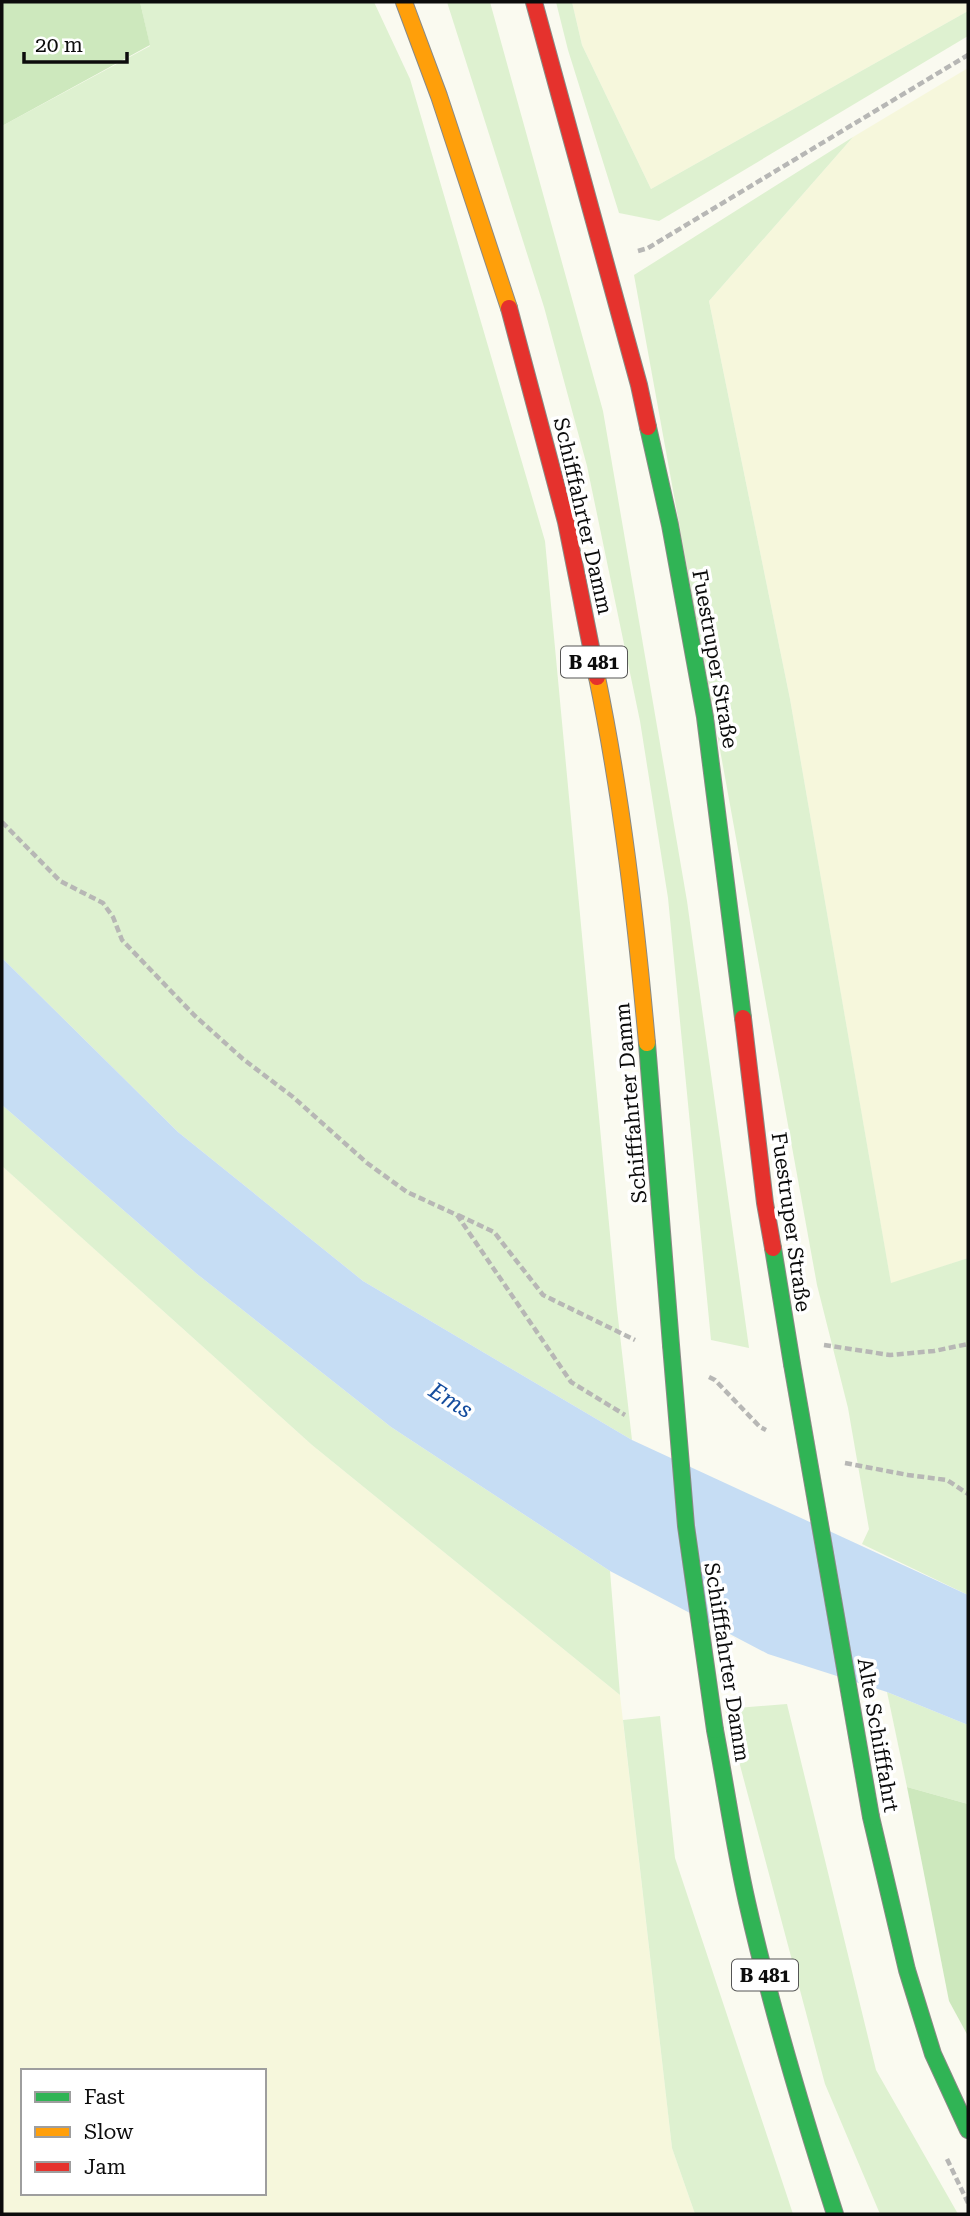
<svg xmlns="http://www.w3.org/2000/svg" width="970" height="2216" viewBox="0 0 970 2216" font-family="'Roboto Serif',serif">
	<rect width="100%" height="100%" fill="#fafaf0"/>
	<g fill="#f6f7dc" fill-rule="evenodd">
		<polygon points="572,2 968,2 968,11 651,189 582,45"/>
		<polygon points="968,68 968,1258 891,1284 790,699 709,301 853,137"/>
		<path d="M 2,1166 L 312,1445 L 620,1695 L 672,2148 L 695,2214 L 2,2214 ZM 23,2071 L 264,2071 L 264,2193 L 23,2193 Z"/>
	</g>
	<g fill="#def1d0">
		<polygon points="140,2 374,2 410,79 545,541 617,1309 632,1440 363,1281 178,1132 2,958 2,126 150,46"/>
		<polygon points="447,2 490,2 603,411 687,901 749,1348 711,1340 668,898 640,721 587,466 544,307"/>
		<polygon points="556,2 572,2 582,45 651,189 968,11 968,36 659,221 619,213 568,50"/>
		<polygon points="853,137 709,301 790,699 891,1283 968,1258 968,1595 862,1544 869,1529 848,1408 817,1285 634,275"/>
		<polygon points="2,1105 197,1274 391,1427 610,1571 620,1695 312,1445 2,1166"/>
		<polygon points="887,1692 968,1725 968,1804 907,1787"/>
		<polygon points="787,1704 876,2070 958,2214 880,2214 825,2084 725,1709"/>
		<polygon points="660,1716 675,1858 793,2214 695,2214 672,2148 623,1720"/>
	</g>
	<g fill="#cde8bd">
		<polygon points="2,2 140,2 150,45 2,126"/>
		<polygon points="907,1787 968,1804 968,2036 949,2001"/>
	</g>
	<polygon fill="#c6ddf4" points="2,958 178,1132 363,1281 632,1440 968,1595 968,1725 887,1692 768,1654 610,1571 391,1427 197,1274 2,1105"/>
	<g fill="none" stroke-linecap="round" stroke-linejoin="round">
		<g stroke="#8a8a85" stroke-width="18">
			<g id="fast">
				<polyline points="648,427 670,525 705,717 743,1018"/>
				<polyline points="647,1043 671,1345"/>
				<polyline points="773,1248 792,1364"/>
				<path d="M 715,1730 C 726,1787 734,1845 747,1902 C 771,2008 802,2111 835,2214"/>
				<polyline points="871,1817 907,1970 933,2054 968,2130"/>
			</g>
		</g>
		<g stroke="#8a8a85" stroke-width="18">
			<g id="slow">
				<polyline points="404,2 439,96 509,308"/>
				<path d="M 597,677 C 622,798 636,921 647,1043"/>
			</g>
		</g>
		<g stroke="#8a8a85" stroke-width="18">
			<g id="jam">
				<polyline points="534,2 639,385 648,427"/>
				<polyline points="509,308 566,522 597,677"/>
				<polyline points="743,1018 765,1203 773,1248"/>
			</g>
		</g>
		<g stroke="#b7b7b5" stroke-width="4.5" stroke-dasharray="7 3.5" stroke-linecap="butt">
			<polyline points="638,251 648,248 968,55"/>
			<polyline points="2,822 60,881 103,903 113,917 122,940 194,1015 243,1059 293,1097 367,1163 407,1192 457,1215 571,1382 625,1415"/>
			<polyline points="458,1215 494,1232 543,1295 635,1340"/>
			<polyline points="824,1345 890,1355 934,1351 968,1344"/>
			<polyline points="709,1377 715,1380 760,1427 766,1430"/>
			<polyline points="845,1463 908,1475 947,1480 968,1494"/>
			<polyline points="947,2159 968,2203"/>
		</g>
		<use href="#fast" stroke="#30b455" stroke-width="16"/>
		<use href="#slow" stroke="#ff9f0a" stroke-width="16"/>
		<use href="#jam" stroke="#e5322d" stroke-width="16"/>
		<g stroke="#8a8a85" stroke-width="18" stroke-linecap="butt">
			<g id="fast-bridge">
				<polyline points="671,1345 686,1526 715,1730"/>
				<polyline points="792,1364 871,1817"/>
			</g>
		</g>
		<use href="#fast-bridge" stroke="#30b455" stroke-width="16"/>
	</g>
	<g text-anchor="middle" stroke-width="7" stroke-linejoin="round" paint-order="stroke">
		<g fill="#fff" stroke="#555" stroke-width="2">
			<rect x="561" y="646.5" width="66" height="31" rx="5"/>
			<rect x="732" y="1959.5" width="66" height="31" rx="5"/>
		</g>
		<g font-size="19" font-weight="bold" fill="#0c0c0c">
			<text x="594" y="669">B 481</text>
			<text x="765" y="1982">B 481</text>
		</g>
		<g font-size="21" fill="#0c0c0c" stroke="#fff">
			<text transform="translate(583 516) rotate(77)" y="7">Schifffahrter Damm</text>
			<text transform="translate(715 659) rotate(80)" y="7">Fuestruper Straße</text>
			<text transform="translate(631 1103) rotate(-95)" y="7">Schifffahrter Damm</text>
			<text transform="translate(791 1222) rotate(82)" y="7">Fuestruper Straße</text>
			<text transform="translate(727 1662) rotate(81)" y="7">Schifffahrter Damm</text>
			<text transform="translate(878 1735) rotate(80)" y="7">Alte Schifffahrt</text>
		</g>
		<g font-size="23" font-style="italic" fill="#154d9e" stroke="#fff">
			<text transform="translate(451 1400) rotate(32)" y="8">Ems</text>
		</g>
	</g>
	<rect width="970" height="2216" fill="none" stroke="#0c0c0c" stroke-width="7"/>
	<rect x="21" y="2069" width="245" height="126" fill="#ffffff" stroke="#9e9e9e" stroke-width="2"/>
	<rect x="35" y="2092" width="35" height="10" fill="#30b455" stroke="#9e9e9e" stroke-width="2"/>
	<text x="84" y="2104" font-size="21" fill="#0c0c0c">Fast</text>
	<rect x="35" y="2127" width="35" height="10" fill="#ff9f0a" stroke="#9e9e9e" stroke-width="2"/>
	<text x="84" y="2139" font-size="21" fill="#0c0c0c">Slow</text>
	<rect x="35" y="2162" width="35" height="10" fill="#e5322d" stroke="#9e9e9e" stroke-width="2"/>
	<text x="84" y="2174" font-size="21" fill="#0c0c0c">Jam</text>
	<path d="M24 52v10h103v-10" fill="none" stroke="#0c0c0c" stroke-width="3.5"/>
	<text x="35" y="52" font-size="21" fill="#0c0c0c" stroke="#ffffff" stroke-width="5" paint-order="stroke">20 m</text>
</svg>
